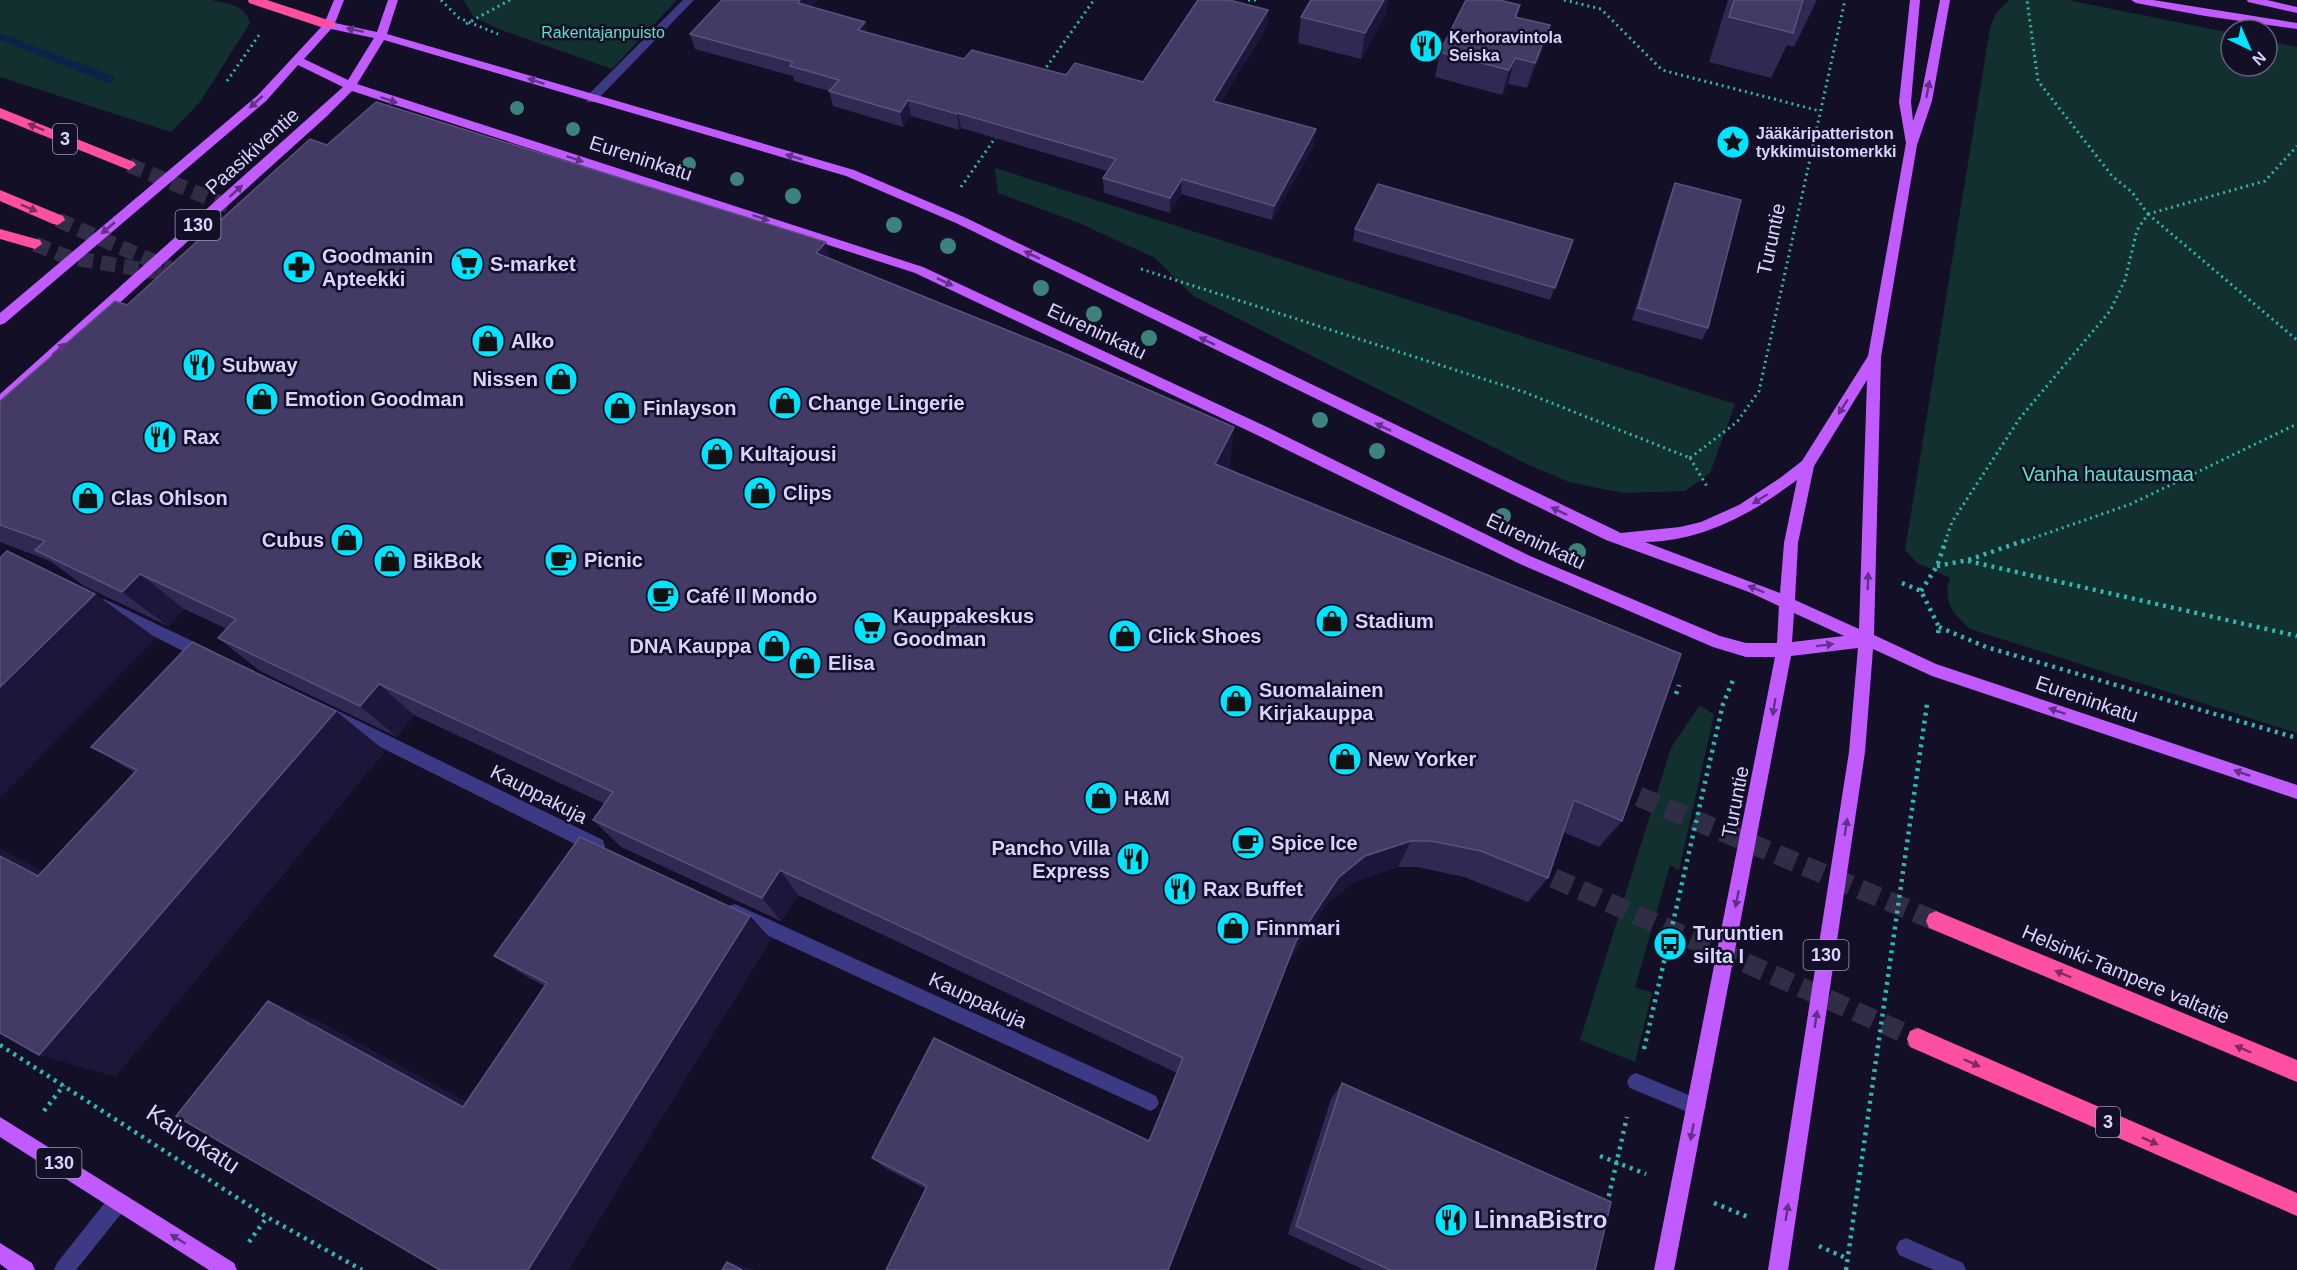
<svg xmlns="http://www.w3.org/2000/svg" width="2297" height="1270" viewBox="0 0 2297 1270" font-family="Arial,sans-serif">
	<rect width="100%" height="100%" fill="#130f26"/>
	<g fill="#12302f">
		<path d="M 0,0 L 212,0 C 229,4 244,4 250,23 L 200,102 L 171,132 L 0,77 Z"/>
		<polygon points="463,0 677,0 612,69 501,30 474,17"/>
		<path d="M 2009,0 L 2068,0 L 2231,33 L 2231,66 L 2267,66 L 2267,41 L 2297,47 L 2297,733 L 1970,629 C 1953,614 1942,601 1950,578 L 1916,562 L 1905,550 L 1990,28 L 1996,13 Z"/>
		<polygon points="995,168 1735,404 1710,473 1685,491 1623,493 1569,482 1531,466 1193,296 1155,258 1079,223 998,193"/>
		<polygon points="1700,705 1714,715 1679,870 1670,865 1635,987 1652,993 1635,1062 1580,1040 1671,748"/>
	</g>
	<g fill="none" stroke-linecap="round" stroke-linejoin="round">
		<polygon fill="#0c2248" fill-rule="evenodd" points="0,33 113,76 115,79 109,83 105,82 0,40"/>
		<g stroke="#312d47" stroke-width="15" stroke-dasharray="15 8" stroke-linecap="butt">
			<polyline points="129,165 255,217"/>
			<polyline points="58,220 189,277"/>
			<polyline points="35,244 67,257 163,273"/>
		</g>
		<g stroke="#312d47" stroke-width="20" stroke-dasharray="20 10" stroke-linecap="butt">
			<polyline points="1611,785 1936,921"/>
			<polyline points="1526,866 1918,1039"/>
		</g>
		<g stroke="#2fb8b0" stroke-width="3" stroke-dasharray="2 4" stroke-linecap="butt">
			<polyline points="441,0 459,18 498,34"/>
			<polyline points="1248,0 1259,0"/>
			<polyline points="1564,0 1601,9 1662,70 1820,111"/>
			<polyline points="466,24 510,0"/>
			<polyline points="1043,72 1094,0"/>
			<polyline points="227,81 259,35"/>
			<polyline points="961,187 998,134"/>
			<polyline points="2148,214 2297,340"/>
			<polyline points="2148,214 2265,181 2297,146"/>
			<polyline points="1141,269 1524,392 1690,458"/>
			<polyline points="1690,458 1708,488"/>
			<polyline points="1690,458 1737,422 1759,391 1845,0"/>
			<polyline points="1945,542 1952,522 2020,418 2110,311 2125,280 2137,230 2148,214 2132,192 2113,177 2038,81 2027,0"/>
			<polyline points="2022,542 2131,504 2297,424"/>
		</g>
		<g stroke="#2fb8b0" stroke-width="4.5" stroke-dasharray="3 5" stroke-linecap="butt">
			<polyline points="1968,561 2297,636"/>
			<polyline points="1937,566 1968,560 2026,540"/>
			<polyline points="1902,583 1921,591 1939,627 1938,634"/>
			<polyline points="1921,591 1937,566 1946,540"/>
			<polyline points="1939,627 1986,647 2297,738"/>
			<polyline points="1676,694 1679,685"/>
			<polyline points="0,1045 267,1217 362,1270"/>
			<polyline points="1644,1049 1723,704 1733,680"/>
			<polyline points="44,1111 64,1085"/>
			<polyline points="1600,1156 1646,1174"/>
			<polyline points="1714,1203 1748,1217"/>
			<polyline points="1607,1204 1627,1117"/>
			<polyline points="249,1242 267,1217"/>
			<polyline points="1819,1246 1846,1258"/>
			<polyline points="1846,1270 1927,704"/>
		</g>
		<g fill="#3d3a85" fill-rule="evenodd">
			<polygon points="683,0 694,0 595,102 587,102 587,96"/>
			<polygon points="104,599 211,650 214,655 211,660 206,662 201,660 99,609 97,605 99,601"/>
			<polygon points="336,710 603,840 605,846 603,852 597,854 591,852 330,722 328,717 330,712"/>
			<polygon points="735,904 1156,1096 1159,1102 1156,1108 1150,1111 1144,1108 729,918 727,912 729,906"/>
			<polygon points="1636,1073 1703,1101 1706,1107 1703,1113 1697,1116 1630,1088 1627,1082 1630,1076"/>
			<polygon points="118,1193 125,1195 127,1202 125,1209 76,1270 54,1270 57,1263 111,1195"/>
			<polygon points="1906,1238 1963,1263 1966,1270 1934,1270 1899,1255 1896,1248 1899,1241"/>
		</g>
		<g fill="#c25bff" fill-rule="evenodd">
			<path d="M 334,0 L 344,0 L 335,23 L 377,32 L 388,0 L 398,0 L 387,34 L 854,170 L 964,217 L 1621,533 L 1680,527 L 1701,522 L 1739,505 L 1780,478 L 1802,461 L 1868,356 L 1906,143 L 1899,102 L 1910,0 L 1920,0 L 1911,102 L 1913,121 L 1920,101 L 1940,0 L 1950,0 L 1932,101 L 1917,145 L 1881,357 L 1874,635 L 1936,664 L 2297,785 L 2297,799 L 1932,676 L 1873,649 L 1865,752 L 1788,1270 L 1768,1270 L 1849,752 L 1858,648 L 1791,656 L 1674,1270 L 1654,1270 L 1775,657 L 1746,657 L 1713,647 L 1520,564 L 1257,435 L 915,273 L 352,91 L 326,117 L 5,406 L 0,407 L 0,394 L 343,87 L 298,65 L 266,101 L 5,323 L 0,325 L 0,313 L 258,95 L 324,24 ZM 331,29 L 374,38 L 348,80 L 304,59 ZM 384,40 L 846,176 L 956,223 L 1606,540 L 1749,592 L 1779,606 L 1777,643 L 1746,643 L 1720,636 L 1530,556 L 1267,427 L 923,267 L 357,84 ZM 1867,380 L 1859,629 L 1795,600 L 1798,543 L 1814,466 ZM 1797,480 L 1784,543 L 1780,593 L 1645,542 C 1703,541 1751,514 1797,480 ZM 1794,613 L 1844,636 L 1792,642 Z"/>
			<polygon points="2131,0 2153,0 2297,23 2297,29 2205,16 2136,3"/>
			<polygon points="2247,0 2267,0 2297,7 2297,13 2248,2"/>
			<polygon points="0,1117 234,1263 237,1270 209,1270 0,1137"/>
			<polygon points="0,1243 32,1263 35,1270 8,1270 0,1264"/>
		</g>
		<g fill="#ff4fa3" fill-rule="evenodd">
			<polygon points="248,0 267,0 334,22 335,25 334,28 324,28 249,3"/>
			<polygon points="0,108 134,162 136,165 129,170 124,168 0,118"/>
			<polygon points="0,190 63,216 65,220 58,225 53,224 0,201"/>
			<polygon points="0,229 40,240 42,244 35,249 0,239"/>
			<polygon points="1936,911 2297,1060 2297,1082 1929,928 1926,921 1929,914"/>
			<polygon points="1918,1028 2297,1193 2297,1216 1910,1047 1907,1039 1910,1031"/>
		</g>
	</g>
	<g fill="#3d827b">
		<circle cx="517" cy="108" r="7"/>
		<circle cx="573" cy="129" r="7"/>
		<circle cx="689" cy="164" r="7"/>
		<circle cx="737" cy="179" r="7"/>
		<circle cx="793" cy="196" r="8"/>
		<circle cx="894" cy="225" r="8"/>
		<circle cx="948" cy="246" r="8"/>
		<circle cx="1041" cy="288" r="8"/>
		<circle cx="1094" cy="314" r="8"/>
		<circle cx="1149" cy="338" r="8"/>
		<circle cx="1320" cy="420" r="8"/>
		<circle cx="1377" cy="451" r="8"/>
		<circle cx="1503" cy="516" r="8"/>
		<circle cx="1577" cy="552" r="9"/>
	</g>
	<g fill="#312854">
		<polygon points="1728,0 1817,0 1794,47 1787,45 1771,78 1709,62"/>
		<polygon points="1520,5 1517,17 1550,25 1542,51 1527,88 1508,84 1502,95 1435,77 1440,52"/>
		<polygon points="812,7 865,22 867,33 964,59 1066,75 1143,82 1268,10 1267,26 1220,103 1314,145 1272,220 1181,194 1170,213 1104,193 1103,178 1107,171 961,128 959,130 911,116 903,127 833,106 829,91 794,81 793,76 695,49 690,34"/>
		<polygon points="1386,14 1361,59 1298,43 1301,17"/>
		<polygon points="1675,183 1708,328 1702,340 1632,320 1670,195"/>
		<polygon points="1355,229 1573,240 1550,300 1353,241"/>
		<polygon points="830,258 1230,466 1228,470 1622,821 1599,847 1563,832 1548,878 1528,902 1464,877 1417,867 1398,867 1354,882 1328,902 1288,963 1169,1270 926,1189 887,1169 872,1158 1149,1141 1177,1073 798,895 781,921 621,847 593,820 605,804 414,715 397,737 260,671 218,638 227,629 184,609 168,626 84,586 50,561 0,542 0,401 127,305"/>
		<polygon points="91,747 385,751 115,1077 42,871 134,772"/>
		<polygon points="750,916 771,939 568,1270 316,1020 466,1102 545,986 529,978 494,956"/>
		<polygon points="1342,1083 1595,1270 1364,1270 1288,1234 1331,1099"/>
	</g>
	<g fill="#1d163a">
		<polygon points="800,0 818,0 802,18 798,3"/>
		<polygon points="1384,0 1389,0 1386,14 1361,59 1365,33"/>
		<polygon points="1268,10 1267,26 1212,116 1213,101"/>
		<polygon points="865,22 868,37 858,30"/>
		<polygon points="1550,25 1542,51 1527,88 1535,63"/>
		<polygon points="1515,58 1508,84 1502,95 1509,70"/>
		<polygon points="908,100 911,116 903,127 900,112"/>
		<polygon points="958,113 961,128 959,130 957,114"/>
		<polygon points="1316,129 1314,145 1272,220 1274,206"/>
		<polygon points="1182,179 1181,194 1170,213 1170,198"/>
		<polygon points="826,242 838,284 816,253"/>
		<polygon points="1234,427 1230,466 1212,502 1215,464"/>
		<polygon points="140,574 184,609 168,626 122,592"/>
		<polygon points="95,594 156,638 0,798 0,687"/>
		<polygon points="379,684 414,715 397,737 360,706"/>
		<polygon points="336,711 385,751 115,1077 39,1055"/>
		<polygon points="1411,841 1398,867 1354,882 1328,902 1288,963 1169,1270 1168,1270 1296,941 1338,878 1365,856"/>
		<polygon points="0,848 110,908 38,876 0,856"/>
		<polygon points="780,870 798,895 781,921 762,898"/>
		<polygon points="750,916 771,939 568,1270 528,1270"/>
		<polygon points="268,1001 316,1020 501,1121 463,1107"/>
		<polygon points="727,1262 751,1268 755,1270 742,1270"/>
	</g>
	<g fill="#433a66" stroke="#5a527e" stroke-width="1.5">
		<polygon points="722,0 800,0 798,3 865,22 858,30 964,59 972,50 1066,75 1075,63 1143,82 1198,0 1229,0 1268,10 1213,101 1316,129 1274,206 1182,179 1170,198 1103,178 1116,159 958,113 957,114 908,100 900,112 829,91 839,80 790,66 793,62 690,34"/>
		<polygon points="1311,0 1384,0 1365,33 1301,17"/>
		<polygon points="1466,0 1499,0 1520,5 1515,17 1550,25 1535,63 1515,58 1509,70 1440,52"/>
		<polygon points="1734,0 1803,0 1793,33 1729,17"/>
		<polygon points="376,102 826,242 816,253 1066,354 1234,427 1215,464 1681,654 1622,821 1574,800 1548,878 1481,851 1431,841 1411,841 1365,856 1338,878 1296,941 1168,1270 886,1270 927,1186 872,1158 934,1038 1149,1141 1183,1058 780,870 762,898 593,820 613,792 379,684 360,706 218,638 236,619 140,574 122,592 35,550 45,541 0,525 0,401 115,301 127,305 310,139 327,145"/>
		<polygon points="1675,183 1741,200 1708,328 1638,308"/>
		<polygon points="1378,184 1573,240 1555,288 1355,229"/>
		<polygon points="7,551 95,594 0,687 0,558"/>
		<polygon points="192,642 336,711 39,1055 0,1033 0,856 38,876 137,770 91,747"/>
		<polygon points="580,837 750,916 528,1270 440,1270 176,1116 268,1001 463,1107 547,983 494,956"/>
		<polygon points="1342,1083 1611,1202 1595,1270 1390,1270 1296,1226"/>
		<polygon points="727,1262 742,1270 722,1270"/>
	</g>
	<defs><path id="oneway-solid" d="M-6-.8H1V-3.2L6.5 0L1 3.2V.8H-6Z" transform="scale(1.5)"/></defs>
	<g fill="#623188">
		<use href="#oneway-solid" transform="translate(355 30) rotate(-168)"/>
		<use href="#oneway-solid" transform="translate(536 81) rotate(-162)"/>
		<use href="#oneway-solid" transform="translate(1928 89) rotate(-79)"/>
		<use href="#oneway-solid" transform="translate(389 100) rotate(19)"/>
		<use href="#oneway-solid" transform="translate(256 102) rotate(138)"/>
		<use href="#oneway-solid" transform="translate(794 157) rotate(-164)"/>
		<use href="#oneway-solid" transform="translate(575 159) rotate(18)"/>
		<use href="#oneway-solid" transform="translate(236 191) rotate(-42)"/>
		<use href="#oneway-solid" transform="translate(761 218) rotate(18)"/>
		<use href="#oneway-solid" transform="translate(108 228) rotate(140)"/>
		<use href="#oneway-solid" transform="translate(1032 255) rotate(-154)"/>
		<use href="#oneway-solid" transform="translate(945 282) rotate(25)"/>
		<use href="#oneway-solid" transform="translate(1207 341) rotate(-154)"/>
		<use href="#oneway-solid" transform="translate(59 349) rotate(-42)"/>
		<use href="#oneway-solid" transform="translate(1843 407) rotate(122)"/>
		<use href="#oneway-solid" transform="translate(1383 427) rotate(-154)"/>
		<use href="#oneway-solid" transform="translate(1760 499) rotate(148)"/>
		<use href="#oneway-solid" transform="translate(1559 511) rotate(-154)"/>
		<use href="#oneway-solid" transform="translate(1868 581) rotate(-88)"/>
		<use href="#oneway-solid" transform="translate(1756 589) rotate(-157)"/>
		<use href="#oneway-solid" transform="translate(1825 645) rotate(-7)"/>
		<use href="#oneway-solid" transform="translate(1774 707) rotate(99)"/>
		<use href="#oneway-solid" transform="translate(2057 711) rotate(-161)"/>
		<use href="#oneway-solid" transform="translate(2242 773) rotate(-161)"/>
		<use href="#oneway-solid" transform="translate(1846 827) rotate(-81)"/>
		<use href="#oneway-solid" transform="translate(1737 899) rotate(101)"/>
		<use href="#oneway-solid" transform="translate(1816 1019) rotate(-81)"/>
		<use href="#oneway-solid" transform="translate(1692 1132) rotate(101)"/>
		<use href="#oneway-solid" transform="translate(1787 1212) rotate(-81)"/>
		<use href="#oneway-solid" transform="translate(178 1239) rotate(-148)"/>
	</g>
	<g fill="#7d2c5e">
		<use href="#oneway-solid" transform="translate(36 127) rotate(-158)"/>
		<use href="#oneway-solid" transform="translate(29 208) rotate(23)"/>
		<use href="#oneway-solid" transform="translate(2063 974) rotate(-157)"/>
		<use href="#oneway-solid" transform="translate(2243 1049) rotate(-157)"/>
		<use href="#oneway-solid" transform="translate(1972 1063) rotate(24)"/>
		<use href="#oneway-solid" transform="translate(2150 1141) rotate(24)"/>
	</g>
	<defs>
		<g id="restaurant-disc" transform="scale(1.725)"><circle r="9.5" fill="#00e5ff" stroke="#130f26"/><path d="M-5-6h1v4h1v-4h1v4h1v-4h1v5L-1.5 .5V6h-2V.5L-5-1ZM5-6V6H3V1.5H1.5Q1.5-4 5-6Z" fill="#111"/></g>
		<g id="sight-disc" transform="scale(1.725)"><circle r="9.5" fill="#00e5ff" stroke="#130f26"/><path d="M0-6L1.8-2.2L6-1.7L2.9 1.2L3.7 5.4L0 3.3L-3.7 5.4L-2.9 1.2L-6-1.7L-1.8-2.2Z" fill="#111"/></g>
		<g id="supermarket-disc" transform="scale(1.725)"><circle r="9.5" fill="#00e5ff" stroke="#130f26"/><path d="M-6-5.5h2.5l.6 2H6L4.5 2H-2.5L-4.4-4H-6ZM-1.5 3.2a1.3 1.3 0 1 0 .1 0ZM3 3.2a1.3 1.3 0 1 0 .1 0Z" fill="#111"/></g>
		<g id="pharmacy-disc" transform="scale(1.725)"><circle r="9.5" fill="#00e5ff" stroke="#130f26"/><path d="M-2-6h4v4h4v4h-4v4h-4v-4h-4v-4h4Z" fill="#111"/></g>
		<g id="shop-disc" transform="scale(1.725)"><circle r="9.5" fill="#00e5ff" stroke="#130f26"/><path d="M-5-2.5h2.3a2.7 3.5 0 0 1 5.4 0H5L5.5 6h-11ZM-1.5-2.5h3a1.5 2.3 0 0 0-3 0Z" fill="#111"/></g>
		<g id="cafe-disc" transform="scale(1.725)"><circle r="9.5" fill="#00e5ff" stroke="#130f26"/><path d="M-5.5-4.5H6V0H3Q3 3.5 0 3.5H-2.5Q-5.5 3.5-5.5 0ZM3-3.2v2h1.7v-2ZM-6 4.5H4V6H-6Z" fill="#111"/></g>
		<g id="bus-disc" transform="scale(1.725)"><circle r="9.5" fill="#00e5ff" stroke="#130f26"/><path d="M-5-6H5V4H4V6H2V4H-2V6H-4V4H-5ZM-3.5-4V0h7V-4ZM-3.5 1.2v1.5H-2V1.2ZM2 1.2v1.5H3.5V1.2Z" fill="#111"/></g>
	</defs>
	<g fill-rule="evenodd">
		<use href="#restaurant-disc" x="1426" y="46"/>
		<use href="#sight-disc" x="1733" y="142"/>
		<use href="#supermarket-disc" x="467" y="264"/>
		<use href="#pharmacy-disc" x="299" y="267"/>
		<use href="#shop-disc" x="488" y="341"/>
		<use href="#restaurant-disc" x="199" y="365"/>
		<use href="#shop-disc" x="561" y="379"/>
		<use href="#shop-disc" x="262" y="399"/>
		<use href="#shop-disc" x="785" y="403"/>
		<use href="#shop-disc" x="620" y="408"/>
		<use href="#restaurant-disc" x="160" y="437"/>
		<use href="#shop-disc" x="717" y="454"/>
		<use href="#shop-disc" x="760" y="493"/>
		<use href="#shop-disc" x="88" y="498"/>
		<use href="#shop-disc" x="347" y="540"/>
		<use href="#cafe-disc" x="561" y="560"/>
		<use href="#shop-disc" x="390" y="561"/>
		<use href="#cafe-disc" x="663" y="596"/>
		<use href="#shop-disc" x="1332" y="621"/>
		<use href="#supermarket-disc" x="870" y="628"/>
		<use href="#shop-disc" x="1125" y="636"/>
		<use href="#shop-disc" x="774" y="646"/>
		<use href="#shop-disc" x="805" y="663"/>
		<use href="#shop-disc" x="1236" y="701"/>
		<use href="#shop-disc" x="1345" y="759"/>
		<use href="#shop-disc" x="1101" y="798"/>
		<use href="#cafe-disc" x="1248" y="843"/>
		<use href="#restaurant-disc" x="1133" y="859"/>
		<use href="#restaurant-disc" x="1180" y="889"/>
		<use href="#shop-disc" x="1233" y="928"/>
		<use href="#bus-disc" x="1670" y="944"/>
		<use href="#restaurant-disc" x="1451" y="1220"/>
	</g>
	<g text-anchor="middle" stroke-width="5" stroke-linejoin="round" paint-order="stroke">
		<g font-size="16" fill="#5fe0c0" stroke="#130f26">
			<text x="603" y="38">Rakentajanpuisto</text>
		</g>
		<g font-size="16" font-weight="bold" fill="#d9d4ff" stroke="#130f26" text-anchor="start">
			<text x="1449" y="43">Kerhoravintola<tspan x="1449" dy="18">Seiska</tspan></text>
			<text x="1756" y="139">Jääkäripatteriston<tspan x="1756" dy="18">tykkimuistomerkki</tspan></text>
		</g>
		<g fill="#130f26" stroke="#9e99be" stroke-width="1.5">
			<rect x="53" y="124" width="24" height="30" rx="4.5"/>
			<rect x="175.5" y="210" width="45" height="30" rx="4.5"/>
			<rect x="1803.5" y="940" width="45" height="30" rx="4.5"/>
			<rect x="2096" y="1107" width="24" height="30" rx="4.5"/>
			<rect x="36.5" y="1148" width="45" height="30" rx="4.5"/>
		</g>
		<g font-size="18" font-weight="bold" fill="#d9d4ff">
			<text x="65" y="145">3</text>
			<text x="198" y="231">130</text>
			<text x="1826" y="961">130</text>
			<text x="2108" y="1128">3</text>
			<text x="59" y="1169">130</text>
		</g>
		<g font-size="20" fill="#d9d4ff" stroke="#130f26">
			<text transform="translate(252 151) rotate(-42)" y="7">Paasikiventie</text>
			<text transform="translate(641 158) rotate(18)" y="7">Eureninkatu</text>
			<text transform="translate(1771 239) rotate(-78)" y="7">Turuntie</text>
			<text transform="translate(1097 331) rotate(25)" y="7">Eureninkatu</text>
			<text transform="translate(1536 541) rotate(25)" y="7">Eureninkatu</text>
			<text transform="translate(2087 699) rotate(19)" y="7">Eureninkatu</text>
			<text transform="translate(539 794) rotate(27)" y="7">Kauppakuja</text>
			<text transform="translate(1735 802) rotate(-79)" y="7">Turuntie</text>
			<text transform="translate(2126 974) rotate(23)" y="7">Helsinki-Tampere valtatie</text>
			<text transform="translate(978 1000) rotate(25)" y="7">Kauppakuja</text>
		</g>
		<g font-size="20" font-weight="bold" fill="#d9d4ff" stroke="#130f26" text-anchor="start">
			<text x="322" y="263">Goodmanin<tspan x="322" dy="23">Apteekki</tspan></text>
			<text x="490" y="271">S-market</text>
			<text x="511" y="348">Alko</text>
			<text x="222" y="372">Subway</text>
			<text x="538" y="386" text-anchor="end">Nissen</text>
			<text x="285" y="406">Emotion Goodman</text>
			<text x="808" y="410">Change Lingerie</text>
			<text x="643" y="415">Finlayson</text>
			<text x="183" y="444">Rax</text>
			<text x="740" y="461">Kultajousi</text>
			<text x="783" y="500">Clips</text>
			<text x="111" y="505">Clas Ohlson</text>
			<text x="324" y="547" text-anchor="end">Cubus</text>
			<text x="584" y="567">Picnic</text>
			<text x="413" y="568">BikBok</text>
			<text x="686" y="603">Café Il Mondo</text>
			<text x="893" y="623">Kauppakeskus<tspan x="893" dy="23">Goodman</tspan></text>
			<text x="1355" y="628">Stadium</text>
			<text x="1148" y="643">Click Shoes</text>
			<text x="751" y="653" text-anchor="end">DNA Kauppa</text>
			<text x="828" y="670">Elisa</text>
			<text x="1259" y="697">Suomalainen<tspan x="1259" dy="23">Kirjakauppa</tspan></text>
			<text x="1368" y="766">New Yorker</text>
			<text x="1124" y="805">H&amp;M</text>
			<text x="1271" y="850">Spice Ice</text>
			<text x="1110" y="855" text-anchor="end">Pancho Villa<tspan x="1110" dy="23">Express</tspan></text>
			<text x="1203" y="896">Rax Buffet</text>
			<text x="1256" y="935">Finnmari</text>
			<text x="1693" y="940">Turuntien<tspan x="1693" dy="23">silta I</tspan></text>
		</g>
		<g font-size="20" fill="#5fe0c0" stroke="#130f26">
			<text x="2108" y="481">Vanha hautausmaa</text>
		</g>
		<g font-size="24" fill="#d9d4ff" stroke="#130f26">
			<text transform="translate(193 1139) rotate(33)" y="8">Kaivokatu</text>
		</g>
		<g font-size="24" font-weight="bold" fill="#d9d4ff" stroke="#130f26" text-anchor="start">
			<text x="1474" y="1228">LinnaBistro</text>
		</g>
	</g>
	<g transform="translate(2249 48) rotate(136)"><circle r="28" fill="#130f26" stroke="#625e7d" stroke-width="1.5"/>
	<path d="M0-4.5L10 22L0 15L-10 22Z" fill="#00e5ff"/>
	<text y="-9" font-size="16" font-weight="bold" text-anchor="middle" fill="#d9d4ff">N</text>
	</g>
</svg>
